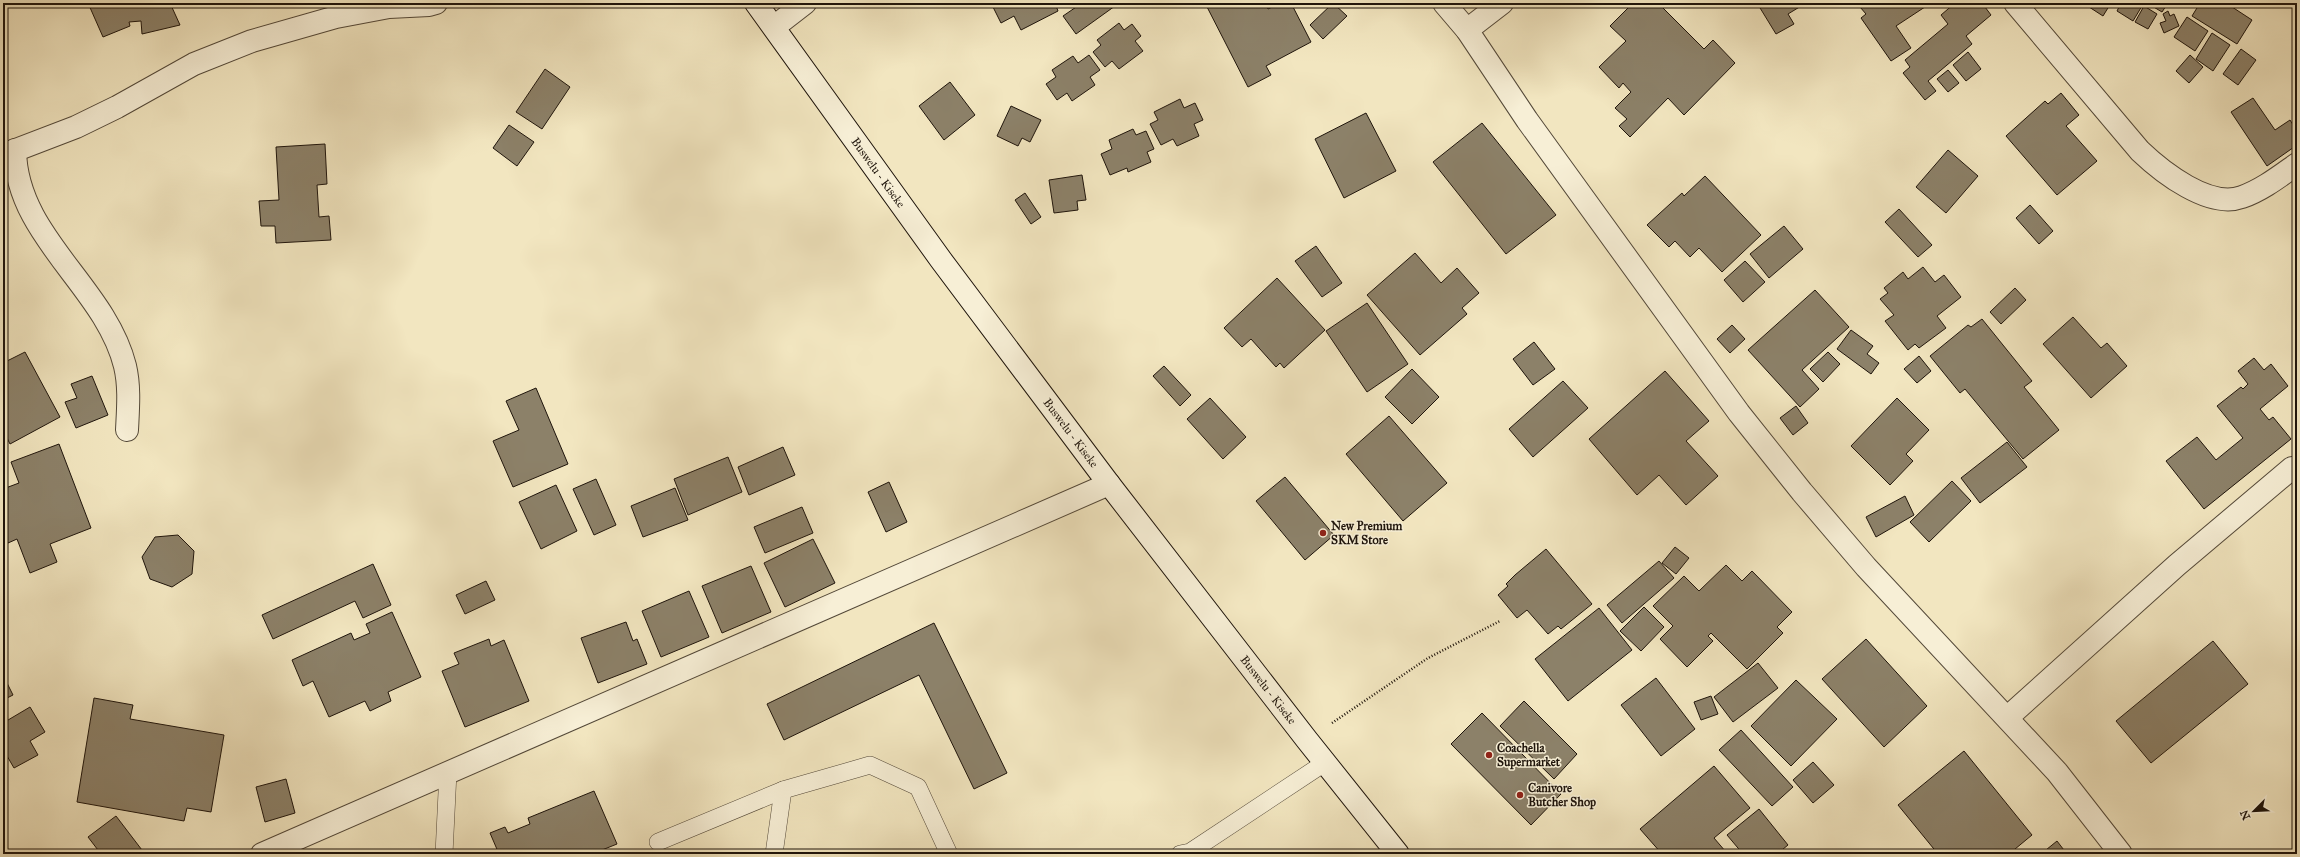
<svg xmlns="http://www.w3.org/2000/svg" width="2300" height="857" viewBox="0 0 2300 857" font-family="'IM FELL Great Primer',serif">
	<rect width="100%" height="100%" fill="#f2e6c0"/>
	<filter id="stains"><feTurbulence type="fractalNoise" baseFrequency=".005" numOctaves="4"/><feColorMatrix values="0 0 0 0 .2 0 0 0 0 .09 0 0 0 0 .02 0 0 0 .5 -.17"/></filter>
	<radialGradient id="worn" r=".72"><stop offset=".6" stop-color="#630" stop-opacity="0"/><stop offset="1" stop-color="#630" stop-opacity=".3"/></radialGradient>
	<g fill="#8c8169" stroke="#1e140b">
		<polygon points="88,3 170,3 180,25 142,34 141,21 129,22 130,26 103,37"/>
		<polygon points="991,3 1055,3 1058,11 1021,30 1014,16 1001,23"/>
		<polygon points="1082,3 1112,3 1115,6 1076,34 1063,16"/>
		<polygon points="1205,3 1265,3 1268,9 1280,3 1291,3 1311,42 1266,66 1271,75 1248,87"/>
		<polygon points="1333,3 1347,16 1323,39 1310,25"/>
		<polygon points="1633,3 1658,3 1704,49 1713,40 1735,63 1684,115 1668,98 1630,137 1619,126 1627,119 1615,108 1631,92 1623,83 1619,88 1599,67 1626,41 1610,26"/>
		<polygon points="1757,3 1806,3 1788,14 1794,24 1776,34"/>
		<polygon points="1867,3 1931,3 1896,26 1911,48 1891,61 1861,18 1866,14 1860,7"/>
		<polygon points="1955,3 1982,3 1991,15 1966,36 1972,44 1928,81 1936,91 1925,100 1903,73 1910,67 1905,60 1948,24 1941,15"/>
		<polygon points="2087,3 2111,3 2103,16 2086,5"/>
		<polygon points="2121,3 2136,3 2142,6 2133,21 2117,11"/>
		<polygon points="2147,3 2168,3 2162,12"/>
		<polygon points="2200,3 2226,3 2252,20 2237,44 2192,16"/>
		<polygon points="2144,6 2157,14 2148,29 2135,22"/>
		<polygon points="2168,11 2170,16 2174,14 2179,26 2164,33 2160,23 2166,21 2163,14"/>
		<polygon points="2187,17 2208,31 2195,51 2174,37"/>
		<polygon points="1119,23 1124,30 1132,24 1141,36 1135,41 1143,51 1119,69 1112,61 1105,67 1093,52 1101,45 1097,40"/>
		<polygon points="2212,33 2230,45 2213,71 2196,59"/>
		<polygon points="2241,49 2256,60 2238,85 2223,74"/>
		<polygon points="1968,52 1981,69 1966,81 1953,65"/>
		<polygon points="1089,55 1100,70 1090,77 1095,85 1072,101 1067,93 1057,100 1046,84 1056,77 1052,70 1073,56 1078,63"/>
		<polygon points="2190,55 2203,67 2189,83 2176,71"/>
		<polygon points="545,69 570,87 542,129 516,112"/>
		<polygon points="1948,70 1959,83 1948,92 1937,79"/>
		<polygon points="950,82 975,115 944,140 919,106"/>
		<polygon points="2061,93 2079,115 2066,126 2097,161 2057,195 2006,136 2045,101 2048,104"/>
		<polygon points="2253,98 2275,130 2290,120 2297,131 2297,145 2267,166 2231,112"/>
		<polygon points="1180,99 1184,108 1195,103 1203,120 1194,124 1199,136 1177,146 1173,139 1161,145 1150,124 1158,120 1154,112"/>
		<polygon points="1011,106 1041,120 1030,142 1022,138 1018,146 997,136"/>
		<polygon points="1366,113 1396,171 1344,198 1315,139"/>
		<polygon points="1482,123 1556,215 1506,254 1433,162"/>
		<polygon points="509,125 534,142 517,166 493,148"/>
		<polygon points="1133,129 1136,135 1146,131 1154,149 1147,152 1151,162 1128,172 1127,168 1110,175 1101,154 1112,149 1109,140"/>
		<polygon points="325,144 327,184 317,185 319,217 329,216 331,240 276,243 275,226 261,226 259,201 279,200 276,147"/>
		<polygon points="1948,150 1978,176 1946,213 1916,187"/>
		<polygon points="1082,175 1086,200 1077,201 1078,210 1054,213 1049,180"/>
		<polygon points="1705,176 1761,235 1722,272 1699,248 1690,257 1675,241 1669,247 1647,225 1682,193 1684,196"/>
		<polygon points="1025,193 1041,217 1031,224 1015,200"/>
		<polygon points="2030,205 2053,231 2039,244 2016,218"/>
		<polygon points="1899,209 1932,245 1918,257 1885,222"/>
		<polygon points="1784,226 1803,249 1769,278 1750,254"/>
		<polygon points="1316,246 1342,283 1322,297 1295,261"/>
		<polygon points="1415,253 1441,283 1457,268 1479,293 1462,308 1467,314 1420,355 1367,295"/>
		<polygon points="1745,261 1765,282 1743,302 1724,280"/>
		<polygon points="1923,267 1935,282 1944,275 1961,297 1937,316 1946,328 1919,348 1915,344 1908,350 1885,321 1894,315 1880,299 1888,293 1884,288 1903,272 1908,279"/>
		<polygon points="1277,278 1325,330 1284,368 1280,363 1276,367 1251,339 1242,347 1224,328"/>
		<polygon points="2015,288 2026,300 2001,324 1990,312"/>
		<polygon points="1815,290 1849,327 1802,370 1819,389 1800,407 1748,350"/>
		<polygon points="1367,303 1408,364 1367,392 1326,331"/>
		<polygon points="2073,317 2101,348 2107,343 2127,366 2091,398 2043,344"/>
		<polygon points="1982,319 2032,381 2024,387 2059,430 2023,459 1965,389 1960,393 1930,356 1968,325 1971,327"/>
		<polygon points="1732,325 1745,339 1730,353 1717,339"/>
		<polygon points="1851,330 1873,346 1867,354 1879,363 1871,374 1837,349"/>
		<polygon points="1534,342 1555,369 1533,385 1513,359"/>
		<polygon points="25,352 60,417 10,444 3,430 3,363"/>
		<polygon points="1828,352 1840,364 1823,382 1810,369"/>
		<polygon points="1919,356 1931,371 1917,383 1904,369"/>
		<polygon points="2254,358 2264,370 2271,364 2288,386 2260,409 2269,420 2273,417 2291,439 2204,509 2166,461 2197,437 2216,460 2243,438 2217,406 2241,387 2243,389 2248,384 2238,371"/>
		<polygon points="1164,366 1191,395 1180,406 1153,376"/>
		<polygon points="1412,369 1439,397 1412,424 1385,397"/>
		<polygon points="1665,371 1709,421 1686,441 1718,476 1686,505 1659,475 1637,495 1589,439"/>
		<polygon points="92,376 108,415 76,428 65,402 77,398 71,384"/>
		<polygon points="1563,381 1588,408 1533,457 1509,429"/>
		<polygon points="536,388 568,464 513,487 493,441 519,430 506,401"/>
		<polygon points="1210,398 1246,437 1223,459 1187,419"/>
		<polygon points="1897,398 1929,430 1906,454 1913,461 1890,485 1851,446"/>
		<polygon points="1796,406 1808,423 1793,435 1780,418"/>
		<polygon points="1389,416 1447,483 1403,521 1346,454"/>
		<polygon points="2007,442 2027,467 1980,503 1961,478"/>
		<polygon points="59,444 91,528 50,544 57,562 30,573 17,539 8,543 3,531 3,489 19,483 11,462"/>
		<polygon points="783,447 795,475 749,495 738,467"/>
		<polygon points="728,457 742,492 688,515 674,479"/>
		<polygon points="1285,477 1334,535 1305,560 1256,501"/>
		<polygon points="596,479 616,525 594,535 573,489"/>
		<polygon points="1952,481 1971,501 1929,542 1910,522"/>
		<polygon points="889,482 907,522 886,532 868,492"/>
		<polygon points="556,485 577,531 541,549 519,502"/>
		<polygon points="675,488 688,520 643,537 631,506"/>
		<polygon points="1905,496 1914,515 1876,537 1866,517"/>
		<polygon points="802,507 813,533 765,553 754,527"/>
		<polygon points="178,535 194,551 192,574 172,587 150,579 142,557 155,537"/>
		<polygon points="813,539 835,583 785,607 764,563"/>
		<polygon points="1675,547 1689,558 1676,574 1662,563"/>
		<polygon points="1546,549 1592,604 1561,629 1558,626 1548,634 1527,610 1517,618 1498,595 1508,586 1506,584 1515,575"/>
		<polygon points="1659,561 1674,578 1622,623 1607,605"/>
		<polygon points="373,564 391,605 363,618 355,601 273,639 262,615"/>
		<polygon points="1726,565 1742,581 1752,571 1792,612 1777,627 1783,633 1747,669 1711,633 1708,636 1713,641 1687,667 1660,639 1673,626 1653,606 1684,576 1699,591"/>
		<polygon points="751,566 771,612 722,633 702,586"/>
		<polygon points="486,581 495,600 465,614 456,595"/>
		<polygon points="689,591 709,637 661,657 642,611"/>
		<polygon points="1644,607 1664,627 1641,651 1620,631"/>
		<polygon points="1599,608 1632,650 1568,701 1535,659"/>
		<polygon points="392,612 421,677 388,692 391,701 370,711 365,701 329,717 313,681 303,686 292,660 351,633 354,640 370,633 366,624"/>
		<polygon points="626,622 633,641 637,639 647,664 598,683 581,638"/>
		<polygon points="934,623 1007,773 974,789 919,675 784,740 767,704"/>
		<polygon points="489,639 491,646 504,640 529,701 465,727 442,671 459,664 454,653"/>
		<polygon points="1866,639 1927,706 1884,747 1822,679"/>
		<polygon points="2213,641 2248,684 2151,763 2116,721"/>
		<polygon points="1758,663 1778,688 1733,722 1714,697"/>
		<polygon points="3,675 13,695 3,700"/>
		<polygon points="1656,678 1695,729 1661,756 1621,705"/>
		<polygon points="1796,680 1837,719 1791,766 1751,726"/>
		<polygon points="1711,696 1718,714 1701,720 1694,702"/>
		<polygon points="94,698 133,705 130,719 224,735 211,812 187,808 184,821 77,802"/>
		<polygon points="1524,701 1577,754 1554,779 1500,726"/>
		<polygon points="30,707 45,732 30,741 38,755 14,768 3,749 3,723"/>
		<polygon points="1482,713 1561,794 1531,825 1451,744"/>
		<polygon points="1741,730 1793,787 1772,806 1719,750"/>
		<polygon points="1964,751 2032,835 2009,854 1938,854 1898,805"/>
		<polygon points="1813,762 1834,785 1813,803 1793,780"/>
		<polygon points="1714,766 1750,808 1714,838 1726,852 1724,854 1662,854 1640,829"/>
		<polygon points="286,779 295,813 265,822 256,787"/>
		<polygon points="594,791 617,844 592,854 499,854 490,833 505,827 508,833 530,824 528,818"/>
		<polygon points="1759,809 1788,845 1777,854 1743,854 1727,835"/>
		<polygon points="116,816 145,854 101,854 88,837"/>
		<polygon points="2057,841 2067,854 2041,854"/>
	</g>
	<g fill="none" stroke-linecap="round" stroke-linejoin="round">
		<g stroke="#534838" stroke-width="18">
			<g id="lane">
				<polyline points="658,842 783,790 870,765 918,787 949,854"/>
				<polyline points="444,854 448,772"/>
				<polyline points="774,854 783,790"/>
				<polyline points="1180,854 1190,852 1326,762"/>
			</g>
		</g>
		<g stroke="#534838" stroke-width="24">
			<g id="street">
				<polyline points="1444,3 1467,30 1527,120 1739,413 1802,492 1866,567 2057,772 2121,854"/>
				<path d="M 2015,3 L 2140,151 C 2162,172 2209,209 2242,197 C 2262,190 2280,176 2297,164"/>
				<polyline points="774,27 805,3"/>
				<polyline points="1467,30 1502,3"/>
				<path d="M 15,150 C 16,237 105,286 125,366 C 130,387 128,409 127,430"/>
				<polyline points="3,155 76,127 117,107 194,64 252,41 336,17 389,7 429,5 436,3"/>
				<polyline points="2008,717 2177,565 2292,468"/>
				<polyline points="262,854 1109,484"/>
			</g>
		</g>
		<g stroke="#1e140b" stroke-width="24">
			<g id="secondary">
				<path id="s1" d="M 756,3 L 941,260 L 1109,484 L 1307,740 L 1398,854"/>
			</g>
		</g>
		<polyline stroke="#1e140b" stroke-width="2.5" stroke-dasharray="1 2" stroke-linecap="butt" points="1332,723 1428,658 1500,621"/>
		<use href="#lane" stroke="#f7efd6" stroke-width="17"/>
		<use href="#street" stroke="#f7efd6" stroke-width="22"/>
		<use href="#secondary" stroke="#f7efd6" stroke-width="22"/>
	</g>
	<g fill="#8f2418" stroke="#f7efd6" stroke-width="1.5">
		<circle cx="1323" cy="533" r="4"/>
		<circle cx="1489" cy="755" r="4"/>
		<circle cx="1520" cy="795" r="4"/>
	</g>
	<g text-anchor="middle" stroke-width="3" stroke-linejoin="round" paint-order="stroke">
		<g font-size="12" fill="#1e140b" stroke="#f7efd6">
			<text dy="4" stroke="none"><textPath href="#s1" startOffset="209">Buswelu - Kiseke</textPath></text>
			<text dy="4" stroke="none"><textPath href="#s1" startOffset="533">Buswelu - Kiseke</textPath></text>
			<text dy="4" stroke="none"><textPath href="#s1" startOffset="857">Buswelu - Kiseke</textPath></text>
		</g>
		<g font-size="12" font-weight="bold" fill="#1e140b" stroke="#f7efd6" text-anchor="start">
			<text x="1331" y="530">New Premium<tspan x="1331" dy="14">SKM Store</tspan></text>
			<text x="1497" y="752">Coachella<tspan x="1497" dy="14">Supermarket</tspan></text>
			<text x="1528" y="792">Canivore<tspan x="1528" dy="14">Butcher Shop</tspan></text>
		</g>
	</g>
	<rect width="2300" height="857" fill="none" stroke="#f2e6c0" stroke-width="16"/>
	<rect x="4" y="4" width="2292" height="849" fill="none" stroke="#1e140b" stroke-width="2"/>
	<rect x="8" y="8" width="2284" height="841" fill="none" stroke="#1e140b"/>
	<g transform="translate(2254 811) rotate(246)" stroke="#f7efd6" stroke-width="3" paint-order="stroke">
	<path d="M0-3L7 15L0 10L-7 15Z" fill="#1e140b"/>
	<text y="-6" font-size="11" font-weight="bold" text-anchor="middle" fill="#1e140b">N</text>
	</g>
	<rect width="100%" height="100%" filter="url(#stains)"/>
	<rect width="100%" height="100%" fill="url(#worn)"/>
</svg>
